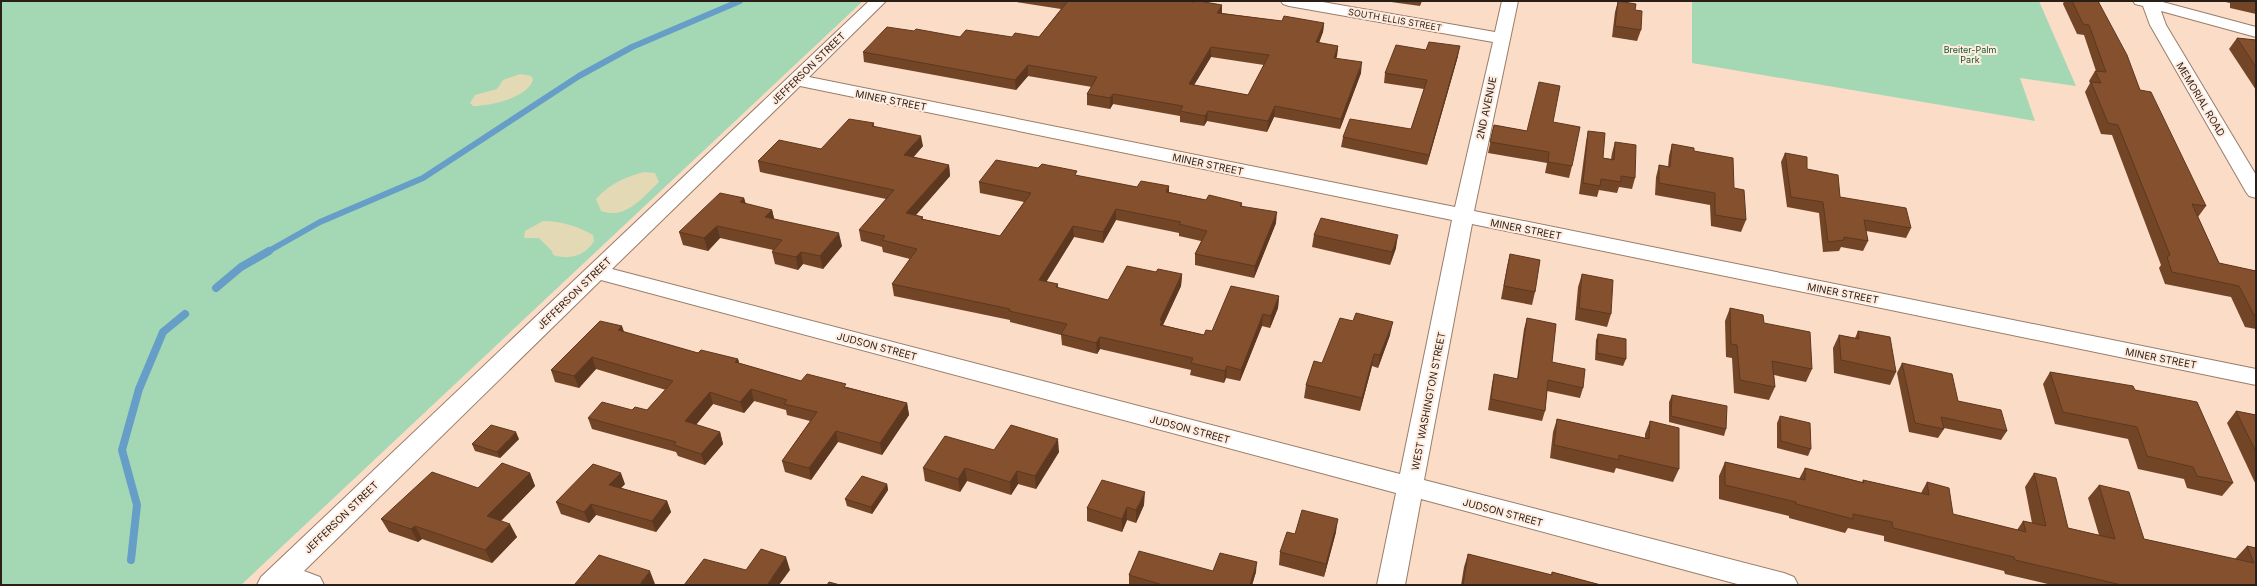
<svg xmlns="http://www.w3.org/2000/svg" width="2257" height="586" viewBox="0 0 2257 586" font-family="Inter,sans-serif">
	<rect width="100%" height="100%" fill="#fbdcc7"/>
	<g fill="#a4d8b4">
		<polygon points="1,1 863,1 241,585 1,585"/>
		<polygon points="1692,1 2039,1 2076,86 2020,78 2035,121 1692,63"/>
	</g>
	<g fill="#e3d9b4">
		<path d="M 520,74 L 531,76 L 533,80 C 527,98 490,106 473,106 L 470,103 L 475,95 L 497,89 L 503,80 Z"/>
		<path d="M 644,172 L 655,173 L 659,182 C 642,198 626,220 601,211 L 596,199 C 609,184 625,177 644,172 Z"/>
		<path d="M 543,221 C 561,221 577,226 593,235 L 594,241 C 585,256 570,260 553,255 L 552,251 L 539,238 L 524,238 L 525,231 Z"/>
	</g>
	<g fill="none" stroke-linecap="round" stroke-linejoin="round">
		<polyline stroke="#669ec8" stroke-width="6" points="267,252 320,222 423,178 579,76 632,47 740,1"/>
		<g stroke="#669ec8" stroke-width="8">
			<polyline points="216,288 241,267 269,251"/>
			<polyline points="131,560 137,505 122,450 139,389 163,332 185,314"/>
		</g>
		<g stroke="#997d69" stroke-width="2">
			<g id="minor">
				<path d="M 869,1 L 886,1 L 809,77 L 1455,207 L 1493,42 L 1289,6 L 1283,4 L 1281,1 L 1317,1 L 1495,32 L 1502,1 L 1518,1 L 1474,211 L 2256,369 L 2256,385 L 1472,224 L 1424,480 L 1784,573 L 1794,577 L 1798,585 L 1741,585 L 1421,499 L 1405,585 L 1377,585 L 1396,493 L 601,280 L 304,571 L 320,577 L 324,585 L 257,585 L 261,577 ZM 800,86 L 1452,220 L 1400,474 L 612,269 Z"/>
				<polygon points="2133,1 2159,1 2256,27 2256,37 2161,11 2166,25 2256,175 2256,198 2249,196 2246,192 2150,25 2143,6 2135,4"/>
			</g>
		</g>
		<use href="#minor" fill="#fff" fill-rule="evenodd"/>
	</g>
	<g fill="#724527" fill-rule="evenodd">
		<path d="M 1010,1 L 1185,1 L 1222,13 L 1282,21 L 1324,23 L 1323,32 L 1319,43 L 1338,46 L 1337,56 L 1336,58 L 1361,73 L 1340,129 L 1274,117 L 1267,132 L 1207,121 L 1204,126 L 1180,122 L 1180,116 L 1113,104 L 1110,109 L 1087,105 L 1087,94 L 1092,87 L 1028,76 L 1016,90 L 864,62 L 863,52 L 914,31 L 960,37 L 1039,37 L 1061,9 ZM 1211,57 L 1264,65 L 1248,95 L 1194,85 Z"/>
		<polygon points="1384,1 1422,1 1420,6"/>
		<polygon points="1618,1 1635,10 1641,30 1637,41 1612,37 1615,12"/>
		<polygon points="2064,1 2098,1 2140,90 2206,206 2198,217 2219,263 2256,271 2256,329 2245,327 2231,297 2165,284 2159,268 2161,265 2112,135 2101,134 2085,92 2090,83 2089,81 2095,71 2096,71 2084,35 2077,34 2063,4"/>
		<polygon points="2221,1 2256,1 2256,14 2230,8 2230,3"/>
		<polygon points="2237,38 2256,40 2256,90 2229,49"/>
		<polygon points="1458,56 1427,165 1341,147 1343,137 1411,129 1424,89 1384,83 1385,73"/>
		<polygon points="1553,122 1572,166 1569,178 1545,173 1547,163 1488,153 1494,125 1527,131"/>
		<polygon points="874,123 874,126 923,146 913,157 949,165 950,176 916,215 923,217 923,219 1000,236 1024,202 980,193 979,182 1078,176 1137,187 1169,186 1169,192 1206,200 1242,203 1242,206 1276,223 1254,278 1195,265 1195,254 1201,241 1179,236 1179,233 1116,220 1103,243 1074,237 1046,282 1058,284 1058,288 1108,300 1156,272 1182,274 1181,286 1163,325 1204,335 1279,296 1278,308 1270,328 1262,326 1240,381 1226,378 1224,383 1190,375 1191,370 1100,349 1097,354 1062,345 1061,335 1010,322 1010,320 894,296 892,284 910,259 883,252 882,247 861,241 859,230 886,199 760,172 758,161 821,149"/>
		<polygon points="1588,131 1603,158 1611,159 1612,153 1615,142 1635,178 1632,189 1619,187 1617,193 1599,190 1597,197 1579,194 1586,142"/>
		<polygon points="1672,144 1694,151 1734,188 1746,220 1741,232 1711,226 1710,205 1655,195 1656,177 1659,165 1668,167 1669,156"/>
		<polygon points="1785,153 1807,169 1840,197 1911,228 1906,238 1866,231 1868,241 1863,251 1841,247 1839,251 1823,252 1819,213 1787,207 1781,162"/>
		<polygon points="744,198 746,204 772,210 774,219 842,246 823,269 803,264 798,270 775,264 772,252 773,250 720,238 708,251 683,245 679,232"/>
		<polygon points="1314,235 1396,248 1390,265 1312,247"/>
		<polygon points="1510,254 1535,292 1532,305 1501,299 1507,267"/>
		<polygon points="1582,274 1611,314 1607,327 1575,320 1578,287"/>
		<polygon points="1730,308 1764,323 1812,369 1806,382 1774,375 1775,387 1769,400 1734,393 1732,358 1726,357 1725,321"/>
		<polygon points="1527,318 1552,362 1583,388 1580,398 1547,391 1545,411 1542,421 1488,410 1492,384 1494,374 1517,379 1524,329"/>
		<polygon points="1858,331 1896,372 1890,385 1834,373 1833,348 1839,335 1855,338"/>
		<polygon points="624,332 698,353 738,359 739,363 801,381 847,387 907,403 909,415 882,455 838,442 811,480 785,472 782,461 810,421 787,415 786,410 754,401 744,413 713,404 696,425 720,432 723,444 705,465 678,456 676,452 592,429 588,418 632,410 647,410 666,390 596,369 579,388 555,382 551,370"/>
		<polygon points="1598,334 1626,359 1623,366 1595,360 1596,340"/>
		<polygon points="1390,335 1378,368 1372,366 1360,411 1304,398 1306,385 1322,363"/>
		<polygon points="1902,363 1958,401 2007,431 2001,440 1944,428 1944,429 1938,438 1909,432 1897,373"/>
		<polygon points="2050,372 2135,390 2233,483 2222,496 2187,488 2184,479 2138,469 2128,439 2055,424 2043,384"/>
		<polygon points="1672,395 1726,429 1724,436 1669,422 1669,402"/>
		<polygon points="2236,411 2256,415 2256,485 2227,423"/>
		<polygon points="1780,416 1811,449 1808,456 1777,448 1777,423"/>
		<polygon points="1557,419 1645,438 1645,434 1650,421 1679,469 1673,482 1616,468 1614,473 1550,458 1553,432"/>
		<polygon points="519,439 500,458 475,451 472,444"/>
		<polygon points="994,450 1059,452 1036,489 1018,484 1011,495 967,481 960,492 925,481 923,468"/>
		<polygon points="1725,462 1799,479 1805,468 1862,482 1863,480 1921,493 1927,482 1953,514 2017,530 2023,521 2032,523 2025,487 2034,473 2068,528 2099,535 2088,498 2099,485 2144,539 2235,559 2247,546 2256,548 2256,585 2052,585 2005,574 2004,571 1884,541 1884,536 1848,528 1845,533 1789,518 1789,516 1719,499 1719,476"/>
		<polygon points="530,473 535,486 501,521 517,537 492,563 422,539 418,542 389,532 381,519 478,488"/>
		<polygon points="625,484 621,488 667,501 671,512 656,532 596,515 589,523 561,514 556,502"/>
		<polygon points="887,484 888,490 872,514 847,506 845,499"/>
		<polygon points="1144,505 1136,523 1127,520 1122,532 1087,521 1087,508"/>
		<polygon points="1336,532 1324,577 1279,565 1280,552 1295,534"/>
		<polygon points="1468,554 1551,575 1552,572 1601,585 1461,585 1464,567"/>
		<polygon points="1213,571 1256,572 1252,585 1129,585 1129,575"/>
	</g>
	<g fill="#5d3820">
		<polygon points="1222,5 1222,15 1217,13"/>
		<polygon points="1324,23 1323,32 1315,52 1316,42"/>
		<polygon points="1338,46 1337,56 1332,68 1334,58"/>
		<polygon points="1460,46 1458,56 1427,165 1429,155"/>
		<polygon points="1211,47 1211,57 1188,95 1189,84"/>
		<polygon points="1362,62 1361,73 1340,129 1341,119"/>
		<polygon points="1028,65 1028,76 1016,90 1015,80"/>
		<polygon points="1113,94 1113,104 1110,109 1110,98"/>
		<polygon points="1275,106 1274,117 1267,132 1268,121"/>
		<polygon points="1208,111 1207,121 1204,126 1205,116"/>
		<polygon points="921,136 923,146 906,166 904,155"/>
		<polygon points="949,165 950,176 908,224 906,213"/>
		<polygon points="1169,186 1169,197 1166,192"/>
		<polygon points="744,198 747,210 740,202"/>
		<polygon points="1116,209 1116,220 1103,243 1103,232"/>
		<polygon points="772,210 775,222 765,217"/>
		<polygon points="1277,212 1276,223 1254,278 1255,266"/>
		<polygon points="717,226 720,238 708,251 704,238"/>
		<polygon points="1073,226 1074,237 1040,292 1039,280"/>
		<polygon points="839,233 842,246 823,269 820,256"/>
		<polygon points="1398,235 1396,248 1390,265 1392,252"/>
		<polygon points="801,252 803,264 798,270 796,257"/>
		<polygon points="1182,274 1181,286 1162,327 1160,336 1160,320"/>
		<polygon points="1279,296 1278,308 1270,328 1271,316"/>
		<polygon points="1263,314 1262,326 1240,381 1241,370"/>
		<polygon points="1393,322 1390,335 1378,368 1380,355"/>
		<polygon points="622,326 626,337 618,330"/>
		<polygon points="1100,337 1100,349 1097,354 1096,343"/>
		<polygon points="1374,354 1372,366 1360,411 1362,398"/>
		<polygon points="592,357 596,369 579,388 574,376"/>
		<polygon points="738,359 741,370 735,362"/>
		<polygon points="1227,366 1226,378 1224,383 1225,371"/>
		<polygon points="751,389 754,401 744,413 740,402"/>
		<polygon points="710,392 713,404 689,433 685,421"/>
		<polygon points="907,403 909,415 882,455 880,443"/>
		<polygon points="836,431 838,442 811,480 809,468"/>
		<polygon points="516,432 519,439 500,458 497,452"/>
		<polygon points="720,432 723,444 705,465 701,454"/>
		<polygon points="1058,439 1059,452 1036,489 1035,476"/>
		<polygon points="965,468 967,481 960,492 958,479"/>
		<polygon points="1017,471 1018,484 1011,495 1010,482"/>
		<polygon points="530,473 535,486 493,529 487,516"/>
		<polygon points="621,473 625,484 613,496 609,485"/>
		<polygon points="887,484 888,490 872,514 871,507"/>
		<polygon points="1145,492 1144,505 1136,523 1136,510"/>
		<polygon points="667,501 671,512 656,532 652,521"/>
		<polygon points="591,504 596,515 589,523 584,512"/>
		<polygon points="1127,507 1127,520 1122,532 1122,519"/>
		<polygon points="1338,519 1336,532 1324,577 1326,564"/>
		<polygon points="510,524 517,537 492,563 485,550"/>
		<polygon points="415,526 422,539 418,542 411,529"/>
		<polygon points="786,557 790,570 779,585 767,585"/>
		<polygon points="1257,562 1256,572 1252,585 1250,585"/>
		<polygon points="650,571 655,584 654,585 639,585"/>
	</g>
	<g fill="#85502d" stroke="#5d3820" fill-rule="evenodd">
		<path d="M 1068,1 L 1185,1 L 1194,2 L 1195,1 L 1199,1 L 1222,5 L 1217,13 L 1282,21 L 1284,16 L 1324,23 L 1316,42 L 1338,46 L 1334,58 L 1362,62 L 1341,119 L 1275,106 L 1268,121 L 1208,111 L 1205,116 L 1180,111 L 1183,106 L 1113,94 L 1110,98 L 1087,94 L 1097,77 L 1028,65 L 1015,80 L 863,52 L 887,27 L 914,31 L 916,29 L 960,37 L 966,30 L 1012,37 L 1015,33 L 1039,37 ZM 1211,47 L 1269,55 L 1248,95 L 1189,84 Z"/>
		<polygon points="1618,1 1636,4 1635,10 1642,11 1641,30 1615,26"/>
		<polygon points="2072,1 2098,1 2127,55 2140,90 2151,92 2206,206 2192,204 2219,263 2256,271 2256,316 2254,315 2239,286 2172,272 2167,257 2170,255 2118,125 2108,123 2091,82 2101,83 2095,71 2106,72 2089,25 2083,24"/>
		<polygon points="2237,38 2256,40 2256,67"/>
		<polygon points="1429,42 1460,46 1429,155 1343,137 1350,119 1411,129 1427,80 1385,73 1396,45 1426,50"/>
		<polygon points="1539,82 1560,86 1553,122 1580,127 1572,166 1548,162 1549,152 1490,142 1494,125 1527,131"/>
		<polygon points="849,119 874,123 872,126 921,136 904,155 949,165 906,213 923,217 921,219 1000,236 1031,193 979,182 996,160 1038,168 1042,164 1077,171 1075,175 1137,187 1141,181 1169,186 1166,192 1206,200 1209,195 1242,203 1240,206 1277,212 1255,266 1195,254 1207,231 1179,224 1181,222 1116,209 1103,232 1073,226 1039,280 1058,284 1056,287 1108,300 1127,266 1156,272 1158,269 1182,274 1160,320 1162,321 1160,325 1204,335 1206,330 1212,331 1231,286 1279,296 1271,316 1263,314 1241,370 1227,366 1225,371 1191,363 1193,358 1100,337 1096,343 1061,334 1067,324 1009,311 1010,309 892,284 917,249 882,240 885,236 859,230 894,190 758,161 779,140 821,149"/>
		<polygon points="1588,131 1605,133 1603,158 1614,160 1615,142 1636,145 1635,178 1621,176 1621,182 1601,179 1600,186 1583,183"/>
		<polygon points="1672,144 1694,148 1694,151 1733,158 1734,188 1744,190 1746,220 1715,215 1715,193 1659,183 1659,165 1670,167"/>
		<polygon points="1785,153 1807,157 1807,169 1838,175 1840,197 1906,208 1911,228 1864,220 1868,241 1844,237 1844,240 1828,242 1823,202 1791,197"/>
		<polygon points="720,193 744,198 740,202 772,210 765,217 839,233 820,256 801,252 796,257 772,252 782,240 717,226 704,238 679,232"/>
		<polygon points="1321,218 1398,235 1392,252 1314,235"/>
		<polygon points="1510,254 1540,260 1535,292 1504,286"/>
		<polygon points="1582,274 1613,280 1611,314 1579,308"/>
		<polygon points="1730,308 1763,315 1764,323 1810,332 1812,369 1772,361 1775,387 1740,380 1737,345 1731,344"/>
		<polygon points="1356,313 1393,322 1380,355 1374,354 1362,398 1306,385 1314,361 1322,363 1340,318 1353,321"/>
		<polygon points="1527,318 1556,324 1552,362 1585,369 1583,388 1548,380 1545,411 1491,399 1494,374 1518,379"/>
		<polygon points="600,321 622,326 618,330 698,353 701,350 738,359 735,362 801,381 807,374 846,384 844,387 907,403 880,443 836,431 809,468 782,461 817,412 784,404 787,400 751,389 740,402 710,392 685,421 720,432 701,454 674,445 676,442 588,418 602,402 632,410 635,407 647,410 673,381 592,357 574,376 551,370"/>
		<polygon points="1858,331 1890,337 1896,372 1841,360 1839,335 1859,339"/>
		<polygon points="1598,334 1626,339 1626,359 1597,353"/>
		<polygon points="1902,363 1952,374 1958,401 2001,410 2007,431 1941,417 1944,429 1915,423"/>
		<polygon points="2050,372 2133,386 2135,390 2197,402 2233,483 2197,476 2193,467 2147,456 2137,427 2063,412"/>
		<polygon points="1672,395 1727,406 1726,429 1671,416"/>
		<polygon points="2236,411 2256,415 2256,452"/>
		<polygon points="1780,416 1810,423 1811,449 1781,441"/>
		<polygon points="1557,419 1649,439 1650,421 1679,428 1679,469 1619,455 1619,460 1554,445"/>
		<polygon points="491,425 516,432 497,452 472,444"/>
		<polygon points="1011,425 1058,439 1035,476 1017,471 1010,482 965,468 958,479 923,468 945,436 994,450"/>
		<polygon points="1725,462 1805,480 1805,468 1864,483 1863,480 1929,495 1927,482 1949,488 1953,514 2026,532 2023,521 2046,526 2034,473 2056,478 2068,528 2115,539 2099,485 2129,492 2144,539 2254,563 2247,546 2256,548 2256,585 2122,585 2015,560 2014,557 1893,528 1892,522 1853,514 1853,519 1796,504 1796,502 1725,485"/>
		<polygon points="502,463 530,473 487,516 510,524 485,550 415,526 411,529 381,519 432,472 478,488"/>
		<polygon points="593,464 621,473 609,485 667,501 652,521 591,504 584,512 556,502"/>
		<polygon points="862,476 887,484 871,507 845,499"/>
		<polygon points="1102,480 1145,492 1136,510 1127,507 1122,519 1087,508"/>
		<polygon points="1302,510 1338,519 1326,564 1280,552 1287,532 1295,534"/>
		<polygon points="761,549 786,557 767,585 684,585 704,559 746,570"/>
		<polygon points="1139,551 1213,571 1220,553 1257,562 1250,585 1163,585 1129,575"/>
		<polygon points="1468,554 1552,575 1552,572 1601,585 1463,585"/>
		<polygon points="599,555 650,571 639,585 579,585 575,584"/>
		<polygon points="829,582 840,585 827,585"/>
	</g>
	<g text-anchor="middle" stroke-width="4" stroke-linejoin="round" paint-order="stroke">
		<g font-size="9" fill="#2a1f17" stroke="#ffecdf">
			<text transform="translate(1395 20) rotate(10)" y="3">SOUTH ELLIS STREET</text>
		</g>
		<g font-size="9" fill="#115832" stroke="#ffecdf">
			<text x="1970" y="53">Breiter-Palm<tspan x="1970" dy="10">Park</tspan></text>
		</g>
		<g font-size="10" fill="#2a1f17" stroke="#ffecdf">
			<text transform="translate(808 68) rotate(-44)" y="4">JEFFERSON STREET</text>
			<text transform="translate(2201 99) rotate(59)" y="4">MEMORIAL ROAD</text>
			<text transform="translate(891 100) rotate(11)" y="4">MINER STREET</text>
			<text transform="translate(1486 108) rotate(-78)" y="4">2ND AVENUE</text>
			<text transform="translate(1208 164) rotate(12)" y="4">MINER STREET</text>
			<text transform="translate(1526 229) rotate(11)" y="4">MINER STREET</text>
			<text transform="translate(574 293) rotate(-44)" y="4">JEFFERSON STREET</text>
			<text transform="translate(1843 293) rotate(11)" y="4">MINER STREET</text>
			<text transform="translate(877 346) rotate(15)" y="4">JUDSON STREET</text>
			<text transform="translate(2161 358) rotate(11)" y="4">MINER STREET</text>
			<text transform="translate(1428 401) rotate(-79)" y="4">WEST WASHINGTON STREET</text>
			<text transform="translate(1190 429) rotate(15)" y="4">JUDSON STREET</text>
			<text transform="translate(1503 512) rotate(15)" y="4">JUDSON STREET</text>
			<text transform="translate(341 517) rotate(-44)" y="4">JEFFERSON STREET</text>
		</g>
	</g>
	<rect width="2257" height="586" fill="none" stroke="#2a1f17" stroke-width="4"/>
</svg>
